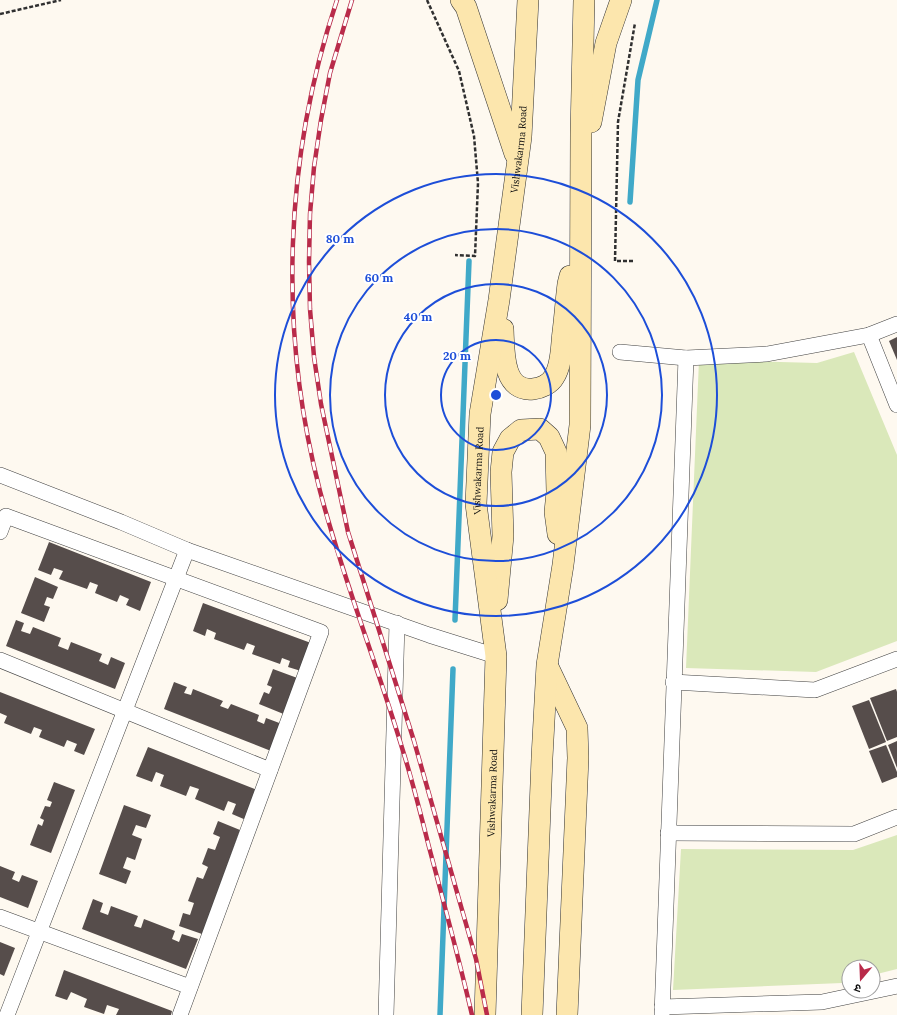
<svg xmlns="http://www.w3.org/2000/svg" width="897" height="1015" viewBox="0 0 897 1015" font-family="Lora,'Noto Sans Devanagari',serif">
	<rect width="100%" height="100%" fill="#fef9f0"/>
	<g fill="#dae8ba">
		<polygon points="854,352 897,455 897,641 816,672 686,668 699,360 817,363"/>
		<polygon points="897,835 897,969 873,975 873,967 849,967 849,981 842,983 673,990 681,849 853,850"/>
	</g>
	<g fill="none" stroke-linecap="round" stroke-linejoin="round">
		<g stroke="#40a9c8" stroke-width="5.5">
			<polyline points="630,202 638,80 657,0"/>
			<polyline points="455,620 469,261"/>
			<polyline points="440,1015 453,669"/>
		</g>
	</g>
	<g fill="#564d4b">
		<polygon points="897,337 897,360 889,341"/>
		<polygon points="49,542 151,582 140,611 126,605 129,599 120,595 117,602 95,593 98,585 90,582 87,589 59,579 63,571 54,568 51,575 38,570"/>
		<polygon points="35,577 58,587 53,599 47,597 44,605 50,607 44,622 21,613"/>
		<polygon points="203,603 311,643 301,671 288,667 290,661 282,658 280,664 252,654 255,646 247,643 244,650 214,639 216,633 207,629 205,636 193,631"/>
		<polygon points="16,620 24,623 21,631 30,634 33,627 61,638 58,646 68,650 71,642 102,654 99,661 108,665 111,657 125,663 115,689 6,646"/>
		<polygon points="273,669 300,679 286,715 259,704 264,692 269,694 272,687 267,685"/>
		<polygon points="174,682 187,687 184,693 191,695 193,689 223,701 220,706 228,709 231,704 259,715 257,721 264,724 266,718 282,724 271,751 164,709"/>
		<polygon points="896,689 897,692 897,737 887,741 870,698"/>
		<polygon points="0,692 95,729 84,755 74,751 77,744 67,740 64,747 39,737 42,730 34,727 31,734 4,723 7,716 0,713"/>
		<polygon points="869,700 886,742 869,749 852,706"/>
		<polygon points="897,741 897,768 888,745"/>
		<polygon points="886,745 897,772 897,777 882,783 869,751"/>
		<polygon points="148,747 257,790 246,820 232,814 236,804 228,801 224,811 195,799 199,789 190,786 186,796 160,786 164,775 156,772 152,782 136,776"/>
		<polygon points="54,782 75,790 51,853 30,845 38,824 42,826 44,820 40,818 45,806 50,807 52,802 47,800"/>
		<polygon points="124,805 151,815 146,828 136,825 132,835 142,839 135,860 127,857 123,868 131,871 126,884 99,874"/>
		<polygon points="218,821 240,830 202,934 179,926 183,913 190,915 194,903 188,901 197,877 203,879 208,867 202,864 208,848 215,850 220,837 213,834"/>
		<polygon points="0,866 15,872 12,879 19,882 22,875 38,881 28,908 0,897"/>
		<polygon points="93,899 103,903 100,912 108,915 111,906 138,916 134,926 141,928 144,919 175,931 172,939 179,942 182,934 198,939 186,969 82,929"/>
		<polygon points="0,942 15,948 4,976 0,974"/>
		<polygon points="64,970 172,1011 171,1015 116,1015 119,1009 107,1005 104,1014 84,1007 87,999 71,992 67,1000 55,996"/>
	</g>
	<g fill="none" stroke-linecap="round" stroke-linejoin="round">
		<g stroke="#414141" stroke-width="16">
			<g id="street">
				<polyline points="869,335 897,405"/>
				<polyline points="620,352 686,358 767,354 869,335 897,324"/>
				<polyline points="0,475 121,522 187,550 429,635 496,656"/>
				<polyline points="0,532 6,516 321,632 180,1015"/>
				<polyline points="0,660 270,770"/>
				<polyline points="673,682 815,690 897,659"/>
				<polyline points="668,833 854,834 897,817"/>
				<polyline points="0,917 190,987"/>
				<polyline points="662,1007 822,1002 897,986"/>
				<polyline points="7,1015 187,550"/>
				<polyline points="386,1015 397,623"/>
				<polyline points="662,1015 686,358"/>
			</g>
		</g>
		<g stroke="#303030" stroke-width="22">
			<g id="secondary">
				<polyline points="461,0 466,7 515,154"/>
				<polyline points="591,122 606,43 621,0"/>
				<path d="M 503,329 C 504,350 502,392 533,389 C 541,388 550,384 554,377 C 562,365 561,347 563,332 C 565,316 566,300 568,284 L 570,276"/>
				<polyline points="497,600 503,536 501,472 503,452 510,439 521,430 540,429 549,437 556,452 557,492 555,512 558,534"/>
				<polyline points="548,667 577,728 578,758 567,1015"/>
				<path id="s1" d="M 485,1015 L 496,656 L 476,504 L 480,414 L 499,300 L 521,137 L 528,0"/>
				<polyline points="532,1015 542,758 547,665 563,565 580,425 581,134 584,0"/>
			</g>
		</g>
		<g stroke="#303030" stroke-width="2.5" stroke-dasharray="4 2" stroke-linecap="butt">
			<polyline points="427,0 459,71 474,136 478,183 475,256 455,255"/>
			<polyline points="0,14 61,0"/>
			<polyline points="633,261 615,261 618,122 635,23"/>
		</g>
		<use href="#street" stroke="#fff" stroke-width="15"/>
		<use href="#secondary" stroke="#fce6ad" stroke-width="21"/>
		<g stroke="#b92b4a" stroke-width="4.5">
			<g id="rail">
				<path d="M 337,0 C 284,158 278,330 320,491 C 343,579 377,664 403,751 C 413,783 421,815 429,847 C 444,903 459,959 472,1015"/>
				<polyline points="352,0 330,73 321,120 314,167 310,214 309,262 310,309 314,357 321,404 348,532 414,741 476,959 487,1015"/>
			</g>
		</g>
		<use href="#rail" stroke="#fff" stroke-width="3" stroke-dasharray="9" stroke-linecap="butt"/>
	</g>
	<g fill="none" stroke="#1d4ed8" stroke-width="2">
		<circle cx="496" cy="395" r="55"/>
		<circle cx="496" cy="395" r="111"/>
		<circle cx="496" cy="395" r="166"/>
		<circle cx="496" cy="395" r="221"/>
	</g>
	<g text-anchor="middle" stroke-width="4" stroke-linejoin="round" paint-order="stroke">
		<g font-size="10" fill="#0e0e0e" stroke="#fff">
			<text dy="4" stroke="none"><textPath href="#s1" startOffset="870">Vishwakarma Road</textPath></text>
			<text dy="4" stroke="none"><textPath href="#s1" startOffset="546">Vishwakarma Road</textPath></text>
			<text dy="4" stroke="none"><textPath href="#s1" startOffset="222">Vishwakarma Road</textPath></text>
		</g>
	</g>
	<circle cx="496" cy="395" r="6" fill="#1d4ed8" stroke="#fff" stroke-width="2"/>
	<g font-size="12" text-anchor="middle" font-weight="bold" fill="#1d4ed8" stroke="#fff" stroke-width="4" stroke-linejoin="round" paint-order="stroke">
		<text x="340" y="243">80 m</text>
		<text x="379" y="282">60 m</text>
		<text x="418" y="321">40 m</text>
		<text x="457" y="360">20 m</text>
	</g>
	<g transform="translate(861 979) rotate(199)"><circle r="19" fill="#ffffff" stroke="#9f9f9f"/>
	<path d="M0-3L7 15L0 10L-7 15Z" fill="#b92b4a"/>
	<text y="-6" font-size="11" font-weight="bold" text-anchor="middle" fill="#0e0e0e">उ</text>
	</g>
</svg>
